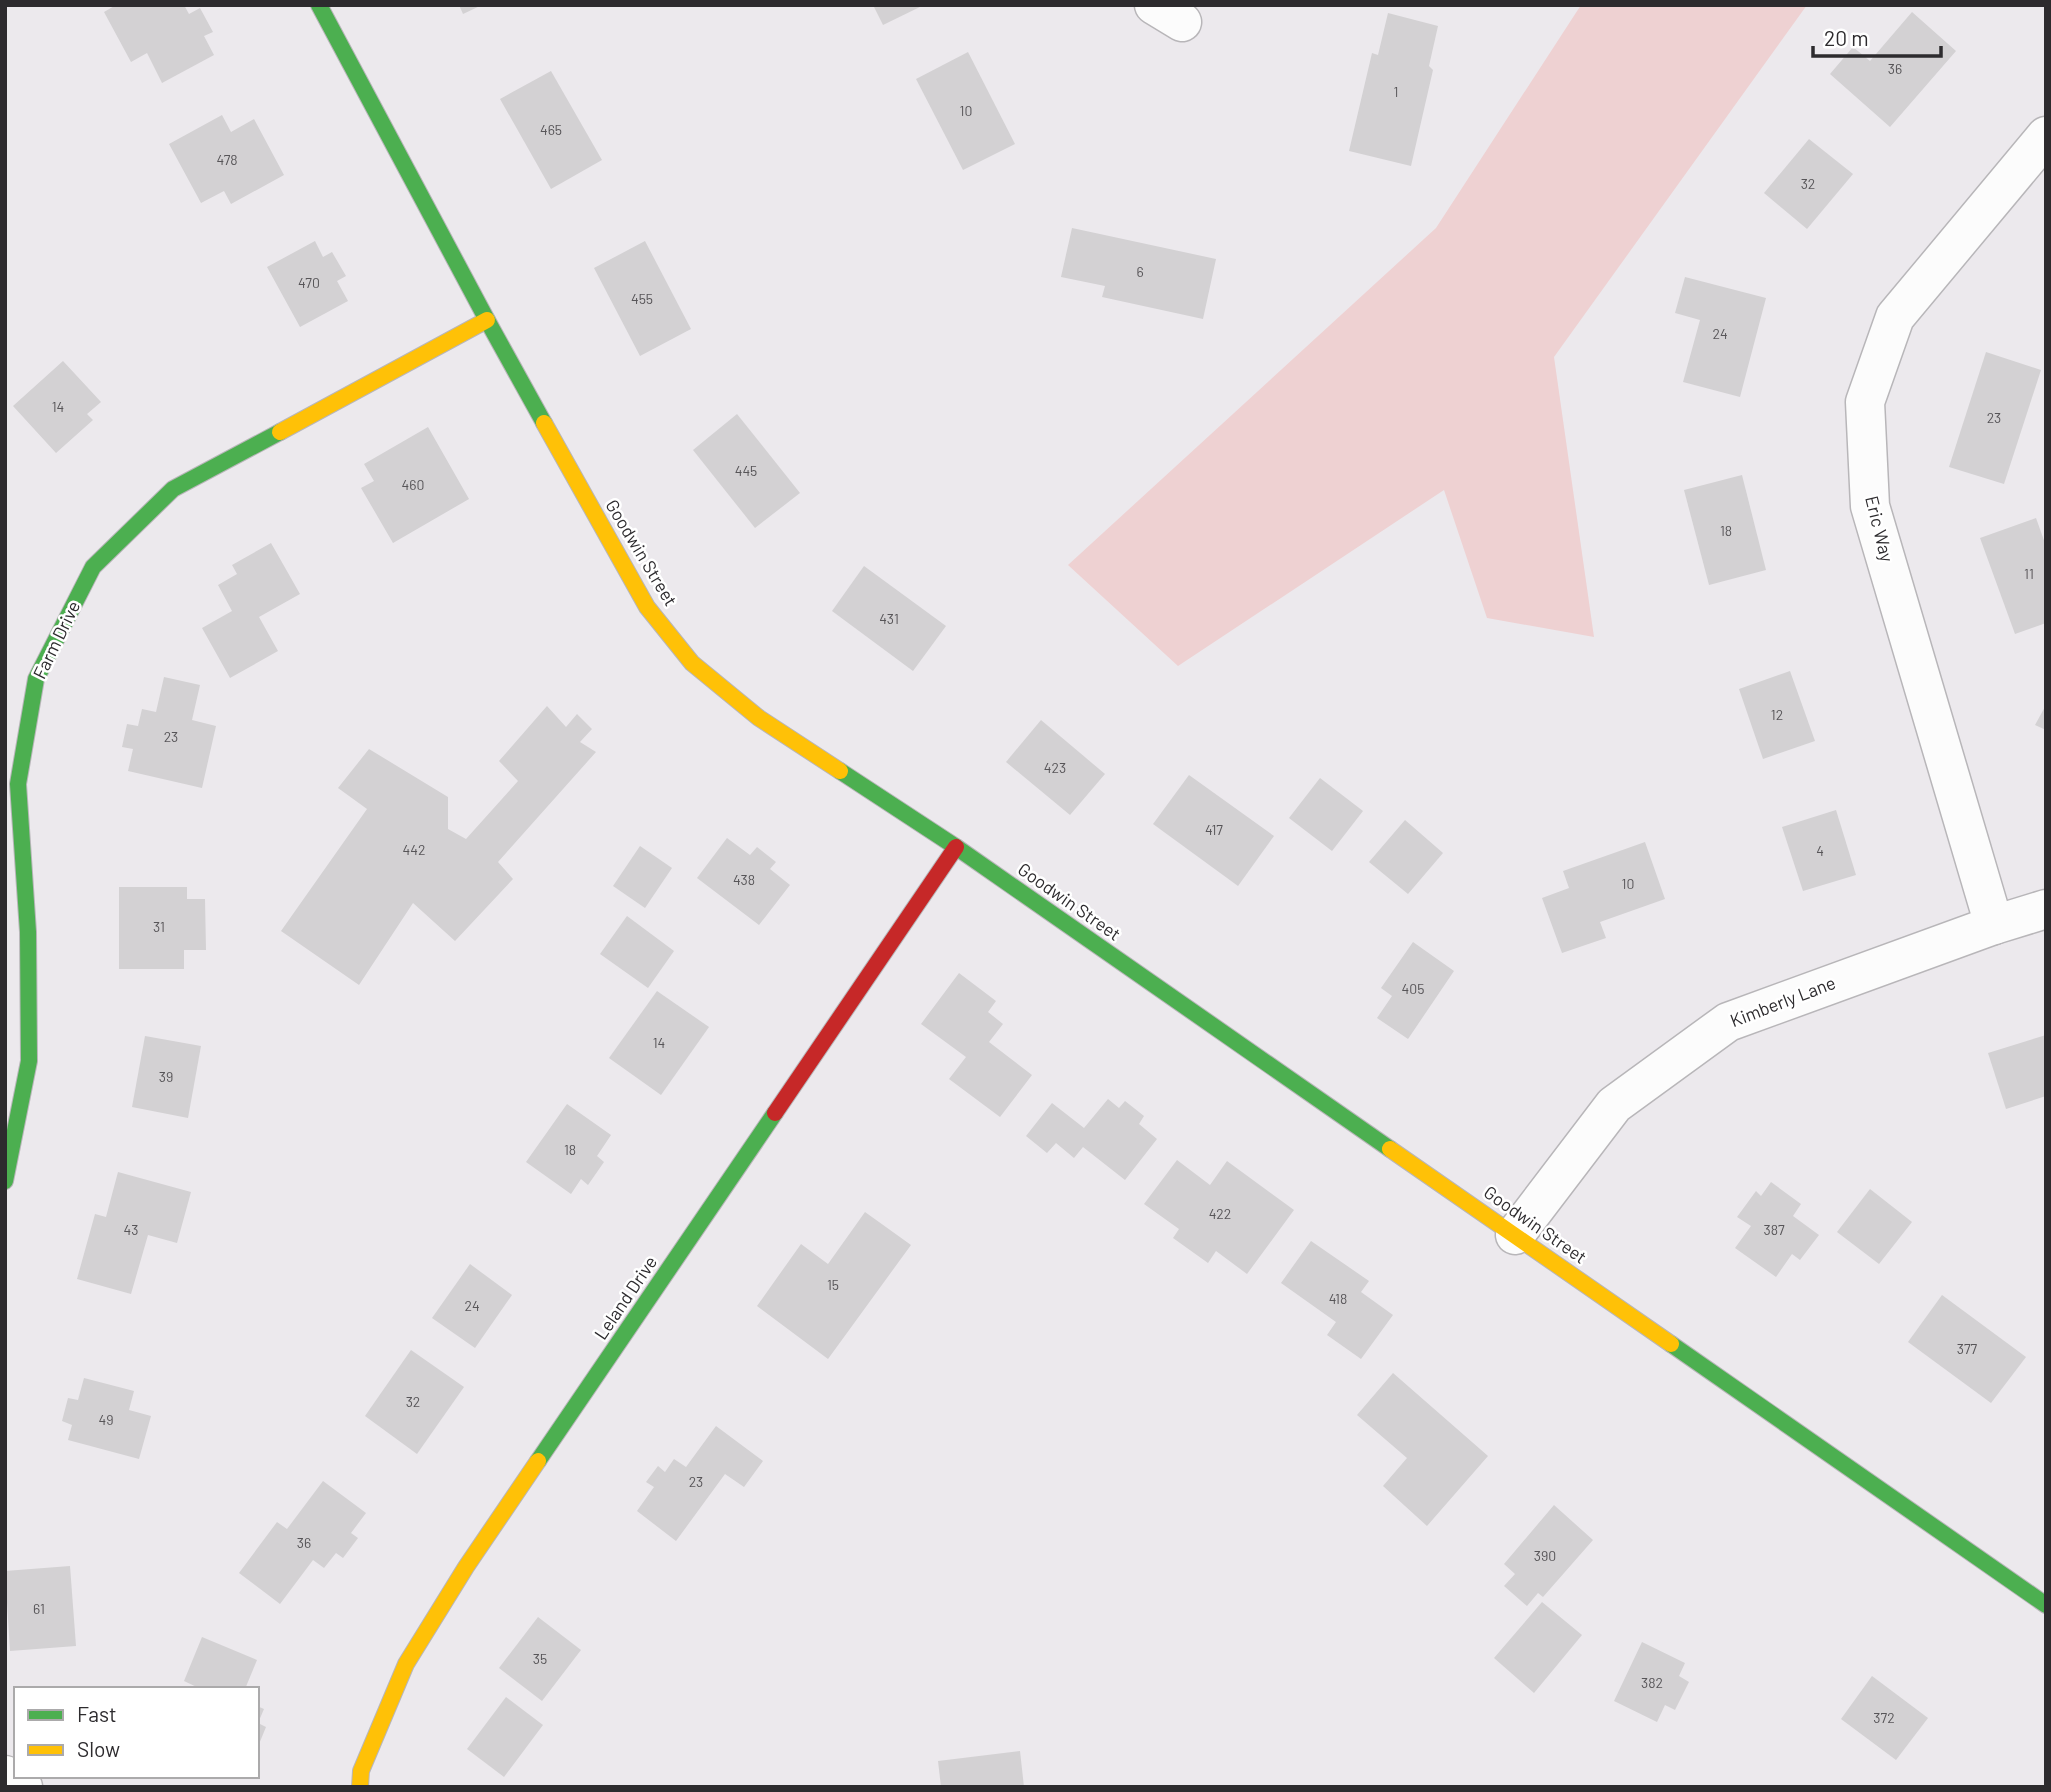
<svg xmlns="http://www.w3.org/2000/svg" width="2051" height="1792" viewBox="0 0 2051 1792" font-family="Barlow,sans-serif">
	<rect width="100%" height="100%" fill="#ece9ed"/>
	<polygon fill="#eed1d2" points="1581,5 1807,5 1554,357 1594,637 1487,618 1444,490 1178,666 1068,565 1436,228"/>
	<g fill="#d3d1d3">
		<polygon points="116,5 184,5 189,14 200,8 213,32 204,36 214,55 162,83 147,53 131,62 104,12"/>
		<polygon points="459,5 482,5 463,14"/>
		<polygon points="873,5 924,5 883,25"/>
		<polygon points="1912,12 1956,51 1890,127 1830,74 1853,47 1870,61"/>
		<polygon points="1388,13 1438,26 1429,66 1433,70 1411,166 1349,151 1372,53 1378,55"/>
		<polygon points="968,52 1015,144 963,170 916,79"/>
		<polygon points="551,71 602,160 551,189 500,99"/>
		<polygon points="222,115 231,132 254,119 284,175 231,204 224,191 201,203 169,144"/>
		<polygon points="1809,139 1853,174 1807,229 1764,193"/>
		<polygon points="1072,228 1216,259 1203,319 1102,297 1105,286 1061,277"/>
		<polygon points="315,241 323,257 332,252 346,276 337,281 348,301 300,327 267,267"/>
		<polygon points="645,241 691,329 640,356 594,268"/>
		<polygon points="1685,277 1766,298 1740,397 1683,382 1700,320 1675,313"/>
		<polygon points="1986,352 2041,370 2004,484 1949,467"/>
		<polygon points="63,361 101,402 87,414 93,420 56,453 13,406"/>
		<polygon points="737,414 800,493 755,528 693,450"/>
		<polygon points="428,427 469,499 393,543 361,488 374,481 364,464"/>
		<polygon points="1742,475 1766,570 1709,585 1684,490"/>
		<polygon points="2036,518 2046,546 2046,623 2015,634 1980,538"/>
		<polygon points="271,543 300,594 259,617 278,651 230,678 202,628 232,611 218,585 237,574 232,565"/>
		<polygon points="864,566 946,626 913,671 832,611"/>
		<polygon points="1790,671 1815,741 1763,759 1739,689"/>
		<polygon points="164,677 200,685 192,720 216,726 202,788 128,771 133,749 122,747 127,724 138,726 142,709 156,712"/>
		<polygon points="2046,705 2046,730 2035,725"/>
		<polygon points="547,706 566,727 577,714 592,729 580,742 596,752 498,862 513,879 455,941 413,903 359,985 281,931 367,809 338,788 369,749 448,797 448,829 466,839 518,781 499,761"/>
		<polygon points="1041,720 1105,774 1070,815 1006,762"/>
		<polygon points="1189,775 1274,836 1238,886 1153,824"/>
		<polygon points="1320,778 1363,811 1332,851 1289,818"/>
		<polygon points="1836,810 1856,875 1803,891 1782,827"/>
		<polygon points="1405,820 1443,853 1408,894 1369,862"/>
		<polygon points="727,838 750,855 757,847 776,862 770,869 790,885 759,925 697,878"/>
		<polygon points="1645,842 1665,899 1600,922 1606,938 1562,953 1542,898 1569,888 1563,871"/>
		<polygon points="640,846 672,868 645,908 613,886"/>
		<polygon points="119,887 187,887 187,899 205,899 206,950 184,950 184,969 119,969"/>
		<polygon points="627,916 674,951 648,988 600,954"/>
		<polygon points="1413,942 1454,971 1408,1039 1377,1018 1392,996 1381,988"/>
		<polygon points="959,973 996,1001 988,1012 1003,1024 989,1042 1032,1075 1000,1117 949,1079 966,1057 921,1024"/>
		<polygon points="657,991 709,1027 661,1095 609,1058"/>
		<polygon points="2046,1035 2046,1096 2006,1109 1988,1053"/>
		<polygon points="145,1036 201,1046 188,1118 132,1107"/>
		<polygon points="1108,1099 1119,1108 1125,1101 1144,1116 1139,1124 1157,1139 1125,1180 1083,1147 1074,1158 1056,1143 1047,1153 1026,1136 1052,1103 1084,1128"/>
		<polygon points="567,1104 611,1135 597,1156 604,1162 588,1185 581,1179 571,1194 526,1162"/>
		<polygon points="1177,1160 1210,1185 1227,1161 1294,1210 1247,1274 1216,1251 1208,1263 1173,1238 1179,1229 1144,1204"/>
		<polygon points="118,1172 191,1192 177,1243 148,1235 131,1294 77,1279 95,1214 106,1217"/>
		<polygon points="1771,1182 1801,1204 1793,1216 1819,1235 1800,1260 1792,1254 1776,1277 1735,1248 1751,1226 1737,1217 1756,1191 1761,1196"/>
		<polygon points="1870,1189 1912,1222 1879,1264 1837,1232"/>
		<polygon points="865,1212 911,1245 828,1359 757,1306 801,1244 828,1264"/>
		<polygon points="1311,1241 1369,1281 1361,1292 1393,1315 1361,1359 1327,1335 1336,1322 1281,1283"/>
		<polygon points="470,1264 512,1295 475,1348 432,1318"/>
		<polygon points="1942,1295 2026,1357 1991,1403 1908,1342"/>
		<polygon points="411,1350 464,1387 417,1454 365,1416"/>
		<polygon points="1393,1373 1488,1456 1427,1526 1383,1486 1407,1458 1357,1415"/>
		<polygon points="84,1378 134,1391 129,1410 151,1416 139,1459 68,1440 72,1425 62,1421 68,1398 78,1400"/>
		<polygon points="716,1426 763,1461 744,1487 725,1474 676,1541 637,1511 654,1487 646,1482 658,1466 665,1472 674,1459 686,1467"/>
		<polygon points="323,1481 366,1513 351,1533 358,1538 343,1558 336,1553 324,1568 313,1560 280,1604 239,1573 277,1522 287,1529"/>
		<polygon points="1554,1505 1593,1540 1543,1597 1538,1593 1527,1606 1504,1586 1515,1574 1504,1564"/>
		<polygon points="70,1566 76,1646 10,1651 5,1571"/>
		<polygon points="1542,1602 1582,1635 1534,1693 1494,1658"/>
		<polygon points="538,1617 581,1650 542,1701 499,1668"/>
		<polygon points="202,1637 257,1660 245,1689 201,1689 184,1681"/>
		<polygon points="1642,1642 1685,1663 1679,1676 1689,1682 1675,1710 1665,1705 1657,1722 1614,1701"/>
		<polygon points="1872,1676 1928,1718 1896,1760 1841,1719"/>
		<polygon points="506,1697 543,1725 504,1777 467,1749"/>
		<polygon points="257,1706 264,1709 258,1723 266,1727 257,1749"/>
		<polygon points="1020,1751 1024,1787 941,1787 938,1761"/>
	</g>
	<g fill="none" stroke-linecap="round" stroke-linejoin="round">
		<g stroke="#b8b6b9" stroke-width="41">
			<g id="street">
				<polyline points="1154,5 1182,22"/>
				<polyline points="1994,925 1870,506 1865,402 1895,317 2046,136"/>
				<polyline points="1515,1235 1614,1105 1728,1022 1994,925 2046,909"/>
				<polyline points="5,1775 23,1787"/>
			</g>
		</g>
		<g stroke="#b8b6b9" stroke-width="18">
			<g id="fast">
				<polyline points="319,5 487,320 544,423"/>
				<polyline points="840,771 956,847 1390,1149"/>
				<polyline points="5,1181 29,1061 28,932 18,784 36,679 93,567 173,489 280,432"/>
				<polyline points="1671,1344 2046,1605"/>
				<polyline points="538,1461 775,1113"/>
			</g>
		</g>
		<g stroke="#b8b6b9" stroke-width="18">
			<g id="slow">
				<polyline points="544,423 647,607 692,663 759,718 840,771"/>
				<polyline points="280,432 487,320"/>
				<polyline points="1390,1149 1671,1344"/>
				<polyline points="360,1787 361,1771 406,1664 466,1567 538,1461"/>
			</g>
		</g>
		<g stroke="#b8b6b9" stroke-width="18">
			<polyline id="jam" points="775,1113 956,847"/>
		</g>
		<use href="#street" stroke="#fcfcfc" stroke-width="38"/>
		<use href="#fast" stroke="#4caf50" stroke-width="16"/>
		<use href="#slow" stroke="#ffc107" stroke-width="16"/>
		<use href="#jam" stroke="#c62828" stroke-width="16"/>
	</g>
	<g text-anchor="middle" stroke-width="5" stroke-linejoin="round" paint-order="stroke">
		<g font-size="14" fill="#575558">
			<text x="1895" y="74">36</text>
			<text x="1396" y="97">1</text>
			<text x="966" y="116">10</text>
			<text x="551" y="135">465</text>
			<text x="227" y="165">478</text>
			<text x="1808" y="189">32</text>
			<text x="1140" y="277">6</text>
			<text x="309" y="288">470</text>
			<text x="642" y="304">455</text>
			<text x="1720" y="339">24</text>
			<text x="58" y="412">14</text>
			<text x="1994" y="423">23</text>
			<text x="746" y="476">445</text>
			<text x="413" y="490">460</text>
			<text x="1726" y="536">18</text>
			<text x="2029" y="579">11</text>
			<text x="889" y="624">431</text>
			<text x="1777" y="720">12</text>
			<text x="171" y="742">23</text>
			<text x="1055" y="773">423</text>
			<text x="1214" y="835">417</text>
			<text x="414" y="855">442</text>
			<text x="1820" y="856">4</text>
			<text x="744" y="885">438</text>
			<text x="1628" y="889">10</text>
			<text x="159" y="932">31</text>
			<text x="1413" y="994">405</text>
			<text x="659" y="1048">14</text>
			<text x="166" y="1082">39</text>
			<text x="570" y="1155">18</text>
			<text x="1220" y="1219">422</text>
			<text x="131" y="1235">43</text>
			<text x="1774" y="1235">387</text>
			<text x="833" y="1290">15</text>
			<text x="1338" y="1304">418</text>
			<text x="472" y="1311">24</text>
			<text x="1967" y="1354">377</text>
			<text x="413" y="1407">32</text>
			<text x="106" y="1425">49</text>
			<text x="696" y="1487">23</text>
			<text x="304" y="1548">36</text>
			<text x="1545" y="1561">390</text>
			<text x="39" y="1614">61</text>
			<text x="540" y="1664">35</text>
			<text x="1652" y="1688">382</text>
			<text x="1884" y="1723">372</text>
		</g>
		<g font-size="18" fill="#2d2b2e" stroke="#fff">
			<text transform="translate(1879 529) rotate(76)" y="6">Eric Way</text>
			<text transform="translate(641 553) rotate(59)" y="6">Goodwin Street</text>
			<text transform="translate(57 640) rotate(-64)" y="6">Farm Drive</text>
			<text transform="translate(1069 902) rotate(35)" y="6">Goodwin Street</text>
			<text transform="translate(1783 1002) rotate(-21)" y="6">Kimberly Lane</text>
			<text transform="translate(1535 1225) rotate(35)" y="6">Goodwin Street</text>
			<text transform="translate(626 1298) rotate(-56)" y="6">Leland Drive</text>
		</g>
	</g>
	<rect width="2051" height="1792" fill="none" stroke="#2d2b2e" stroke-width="14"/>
	<rect x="14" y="1687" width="245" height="91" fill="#ffffff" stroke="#abaaab" stroke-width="2"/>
	<rect x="28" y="1710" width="35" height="10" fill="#4caf50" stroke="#abaaab" stroke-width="2"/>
	<text x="77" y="1722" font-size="21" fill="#2d2b2e">Fast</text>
	<rect x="28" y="1745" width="35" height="10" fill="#ffc107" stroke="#abaaab" stroke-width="2"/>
	<text x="77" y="1757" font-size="21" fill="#2d2b2e">Slow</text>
	<path d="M1813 46v10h128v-10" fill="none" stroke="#2d2b2e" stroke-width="3.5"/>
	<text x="1824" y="46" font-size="21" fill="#2d2b2e" stroke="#ffffff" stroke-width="5" paint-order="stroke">20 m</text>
</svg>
